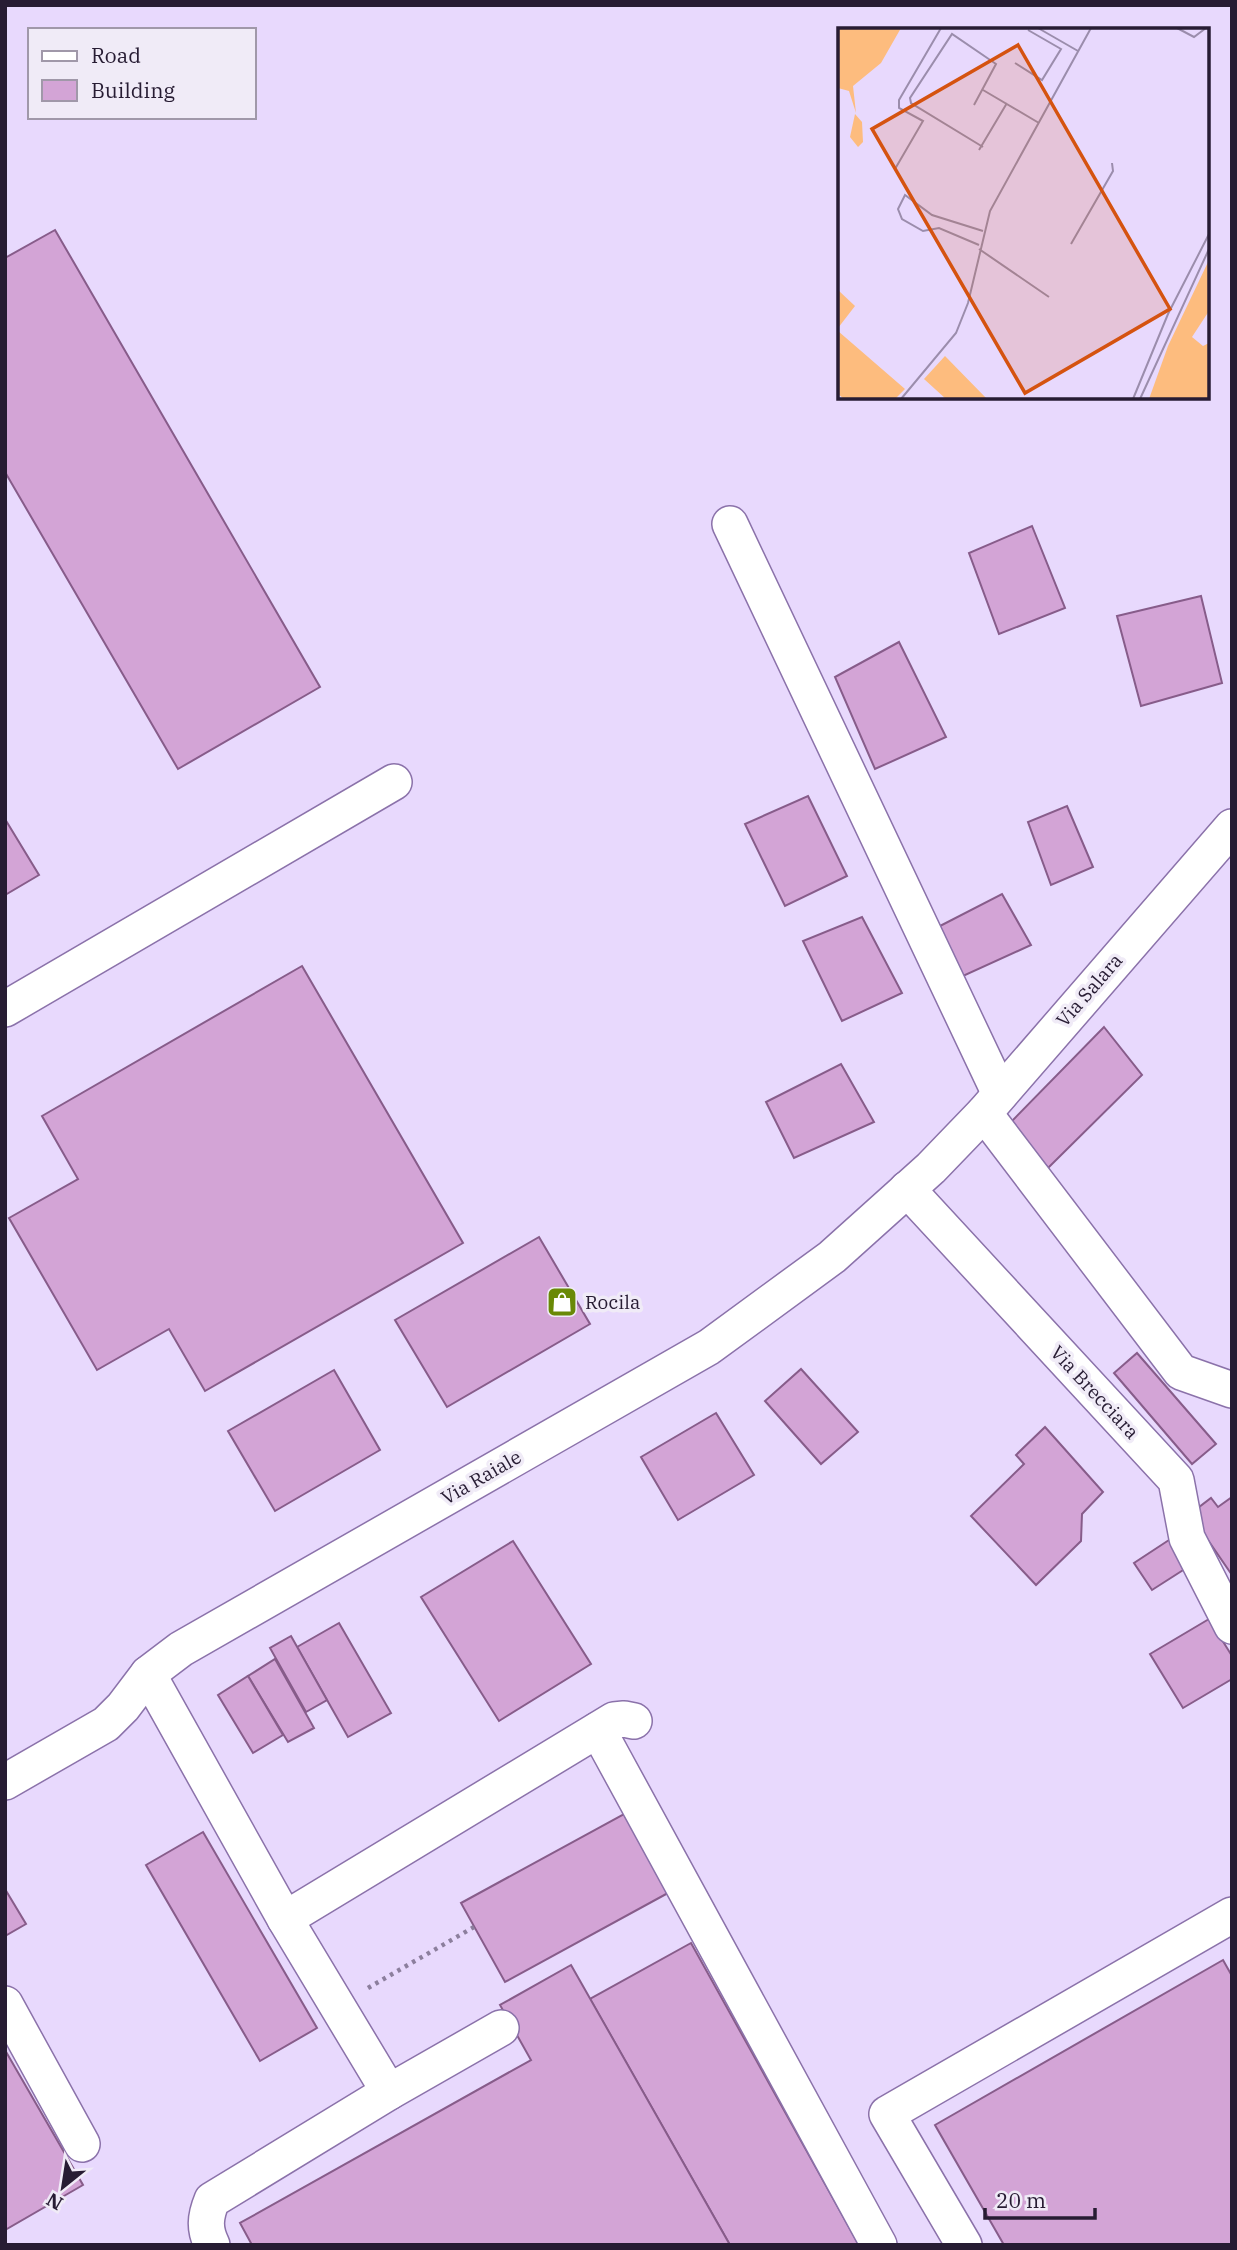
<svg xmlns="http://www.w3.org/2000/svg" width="1237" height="2250" viewBox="0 0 1237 2250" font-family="'IBM Plex Serif',serif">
	<rect width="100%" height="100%" fill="#e8d9fd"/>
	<g fill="#d3a4d6" stroke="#875c8a" stroke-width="2">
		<polygon points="55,230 320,687 178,769 5,472 5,258"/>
		<polygon points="1032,526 1065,608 999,634 969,553"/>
		<polygon points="1201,596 1222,683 1141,706 1117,616"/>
		<polygon points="899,642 946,737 875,769 835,677"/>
		<polygon points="808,796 847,876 785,906 745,824"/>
		<polygon points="1067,806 1093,867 1051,885 1028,822"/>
		<polygon points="5,819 39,875 5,895"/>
		<polygon points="1002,894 1031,945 963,976 938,927"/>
		<polygon points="862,917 902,993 842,1021 803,941"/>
		<polygon points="302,966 463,1243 205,1391 169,1329 97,1370 9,1218 78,1179 42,1116"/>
		<polygon points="1104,1027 1142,1075 1048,1168 1011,1122"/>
		<polygon points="841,1064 874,1122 794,1158 766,1102"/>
		<polygon points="539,1237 590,1324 447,1407 395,1320"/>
		<polygon points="1137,1353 1216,1444 1192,1464 1114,1373"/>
		<polygon points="801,1369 858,1432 821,1464 765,1401"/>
		<polygon points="334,1370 380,1450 275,1511 228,1431"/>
		<polygon points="716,1413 754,1475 678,1520 641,1457"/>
		<polygon points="1045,1427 1103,1492 1082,1514 1081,1541 1036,1585 971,1516 1024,1464 1016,1455"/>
		<polygon points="1232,1497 1232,1575 1190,1514 1211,1498 1218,1507"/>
		<polygon points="1172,1538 1191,1565 1152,1590 1134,1563"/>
		<polygon points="513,1541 591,1664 499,1721 421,1597"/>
		<polygon points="1209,1619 1232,1656 1232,1679 1183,1708 1150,1654"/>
		<polygon points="339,1623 391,1713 348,1737 297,1647"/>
		<polygon points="291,1636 327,1700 306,1712 270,1648"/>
		<polygon points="275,1659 314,1728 288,1742 248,1676"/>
		<polygon points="248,1676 283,1735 253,1753 218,1695"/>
		<polygon points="624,1814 668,1893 505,1982 461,1903"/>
		<polygon points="203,1832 317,2028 260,2061 146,1865"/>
		<polygon points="5,1889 26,1924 5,1936"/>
		<polygon points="691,1943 859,2245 730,2245 590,1999"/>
		<polygon points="1223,1960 1232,1976 1232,2245 1004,2245 935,2125"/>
		<polygon points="571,1965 730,2245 252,2245 240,2223 531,2060 500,2005"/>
		<polygon points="5,2050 83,2185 5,2230"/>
	</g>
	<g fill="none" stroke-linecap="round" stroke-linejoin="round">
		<g stroke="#8b72aa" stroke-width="38">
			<g id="minor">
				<polyline points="730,524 1000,1094"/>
				<polyline points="5,1009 394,782"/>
				<polyline points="984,1113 1181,1372 1232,1390"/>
				<polyline points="907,1189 1176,1480 1187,1538 1232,1626"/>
				<polyline points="148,1674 285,1919 389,2092"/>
				<polyline points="598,1730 879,2245"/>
				<polyline points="5,1782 106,1724 123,1707 148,1674 181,1649 709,1347 832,1257 931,1168 984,1113 1232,827"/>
				<polyline points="285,1919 614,1720 624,1719 634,1721"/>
				<polyline points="5,2004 82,2144"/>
				<path d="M 212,2245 C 204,2229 205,2217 212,2200 L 389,2092 L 501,2028"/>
				<polyline points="964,2245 887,2114 1232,1915"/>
			</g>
		</g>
		<polyline stroke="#8c7f9d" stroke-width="4.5" stroke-dasharray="3.5 5" stroke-linecap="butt" points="368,1988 474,1927"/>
		<use href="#minor" stroke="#fff" stroke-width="35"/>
	</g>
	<defs>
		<g id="shop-square" transform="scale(1.575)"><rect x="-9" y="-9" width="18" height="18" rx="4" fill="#698906" stroke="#f0ebf7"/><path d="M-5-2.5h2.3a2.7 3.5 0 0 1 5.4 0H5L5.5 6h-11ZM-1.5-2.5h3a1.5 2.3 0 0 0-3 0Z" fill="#fff"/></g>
	</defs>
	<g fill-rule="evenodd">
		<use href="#shop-square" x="562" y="1302"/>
	</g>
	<g text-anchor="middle" stroke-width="7" stroke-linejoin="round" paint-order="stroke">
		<g font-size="19" fill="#271c33" stroke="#f0ebf7">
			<text transform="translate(1089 990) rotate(-49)" y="7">Via Salara</text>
			<text transform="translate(1095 1392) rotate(47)" y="7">Via Brecciara</text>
			<text transform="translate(481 1477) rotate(-30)" y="7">Via Raiale</text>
		</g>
		<g font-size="19" fill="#271c33" stroke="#f0ebf7" text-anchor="start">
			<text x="585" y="1309">Rocila</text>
		</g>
	</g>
	<g transform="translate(838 28)">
		<rect width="371" height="371" fill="#e8d9fd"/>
		<path d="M 0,0 L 63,0 L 43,35 L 15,58 L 18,85 L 11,63 L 0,60 ZM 17,86 L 24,94 L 25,114 L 20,119 L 12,109 ZM 371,232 L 371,283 L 354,309 L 365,318 L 371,315 L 371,371 L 311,371 L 330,318 ZM 0,262 L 17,278 L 0,300 ZM 0,303 L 67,361 L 57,371 L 6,371 L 0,366 ZM 107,328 L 149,371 L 108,371 L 86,351 Z" fill="#fdbc7e"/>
		<path fill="none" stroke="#9b8dac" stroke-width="2" d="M 200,0 L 240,23M 339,0 L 356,9 L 368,0M 177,35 L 204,52 L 223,21 L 190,2M 145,62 L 201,95M 136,77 L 158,36 L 114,6 L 72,70 L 73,75 L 145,119M 141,122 L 169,75M 57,141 L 85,93 L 61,80 L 61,72 L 103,0M 233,216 L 275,143 L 274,135M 141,217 L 101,200 L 85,203 L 64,191 L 60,181 L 67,167 L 94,187 L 145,203M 141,221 L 211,269M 63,371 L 118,305 L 130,275 L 152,183 L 253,0M 295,371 L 330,286 L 371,206M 302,371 L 371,221"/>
		<path fill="#d55310" fill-opacity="0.15" stroke="#d55310" stroke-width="3.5" d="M 180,17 L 332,281 L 187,365 L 34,101 Z"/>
		<rect width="371" height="371" fill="none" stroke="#271c33" stroke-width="3.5"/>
	</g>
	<rect width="1237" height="2250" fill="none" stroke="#271c33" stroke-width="14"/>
	<rect x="28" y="28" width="228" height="91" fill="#f0ebf7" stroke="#a098a9" stroke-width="2"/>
	<rect x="42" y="51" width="35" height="10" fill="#ffffff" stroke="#a098a9" stroke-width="2"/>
	<text x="91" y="63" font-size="21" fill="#271c33">Road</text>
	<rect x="42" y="80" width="35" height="21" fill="#d3a4d6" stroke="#a098a9" stroke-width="2"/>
	<text x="91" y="98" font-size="21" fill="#271c33">Building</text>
	<g transform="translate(63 2187) rotate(210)" stroke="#f0ebf7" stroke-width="5" paint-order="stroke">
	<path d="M0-5L12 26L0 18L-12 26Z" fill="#271c33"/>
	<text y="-10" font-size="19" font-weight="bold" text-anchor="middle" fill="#271c33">N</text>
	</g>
	<path d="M985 2208v10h110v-10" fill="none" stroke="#271c33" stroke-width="3.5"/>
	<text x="996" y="2208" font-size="21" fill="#271c33" stroke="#f0ebf7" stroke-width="5" paint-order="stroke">20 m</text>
</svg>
